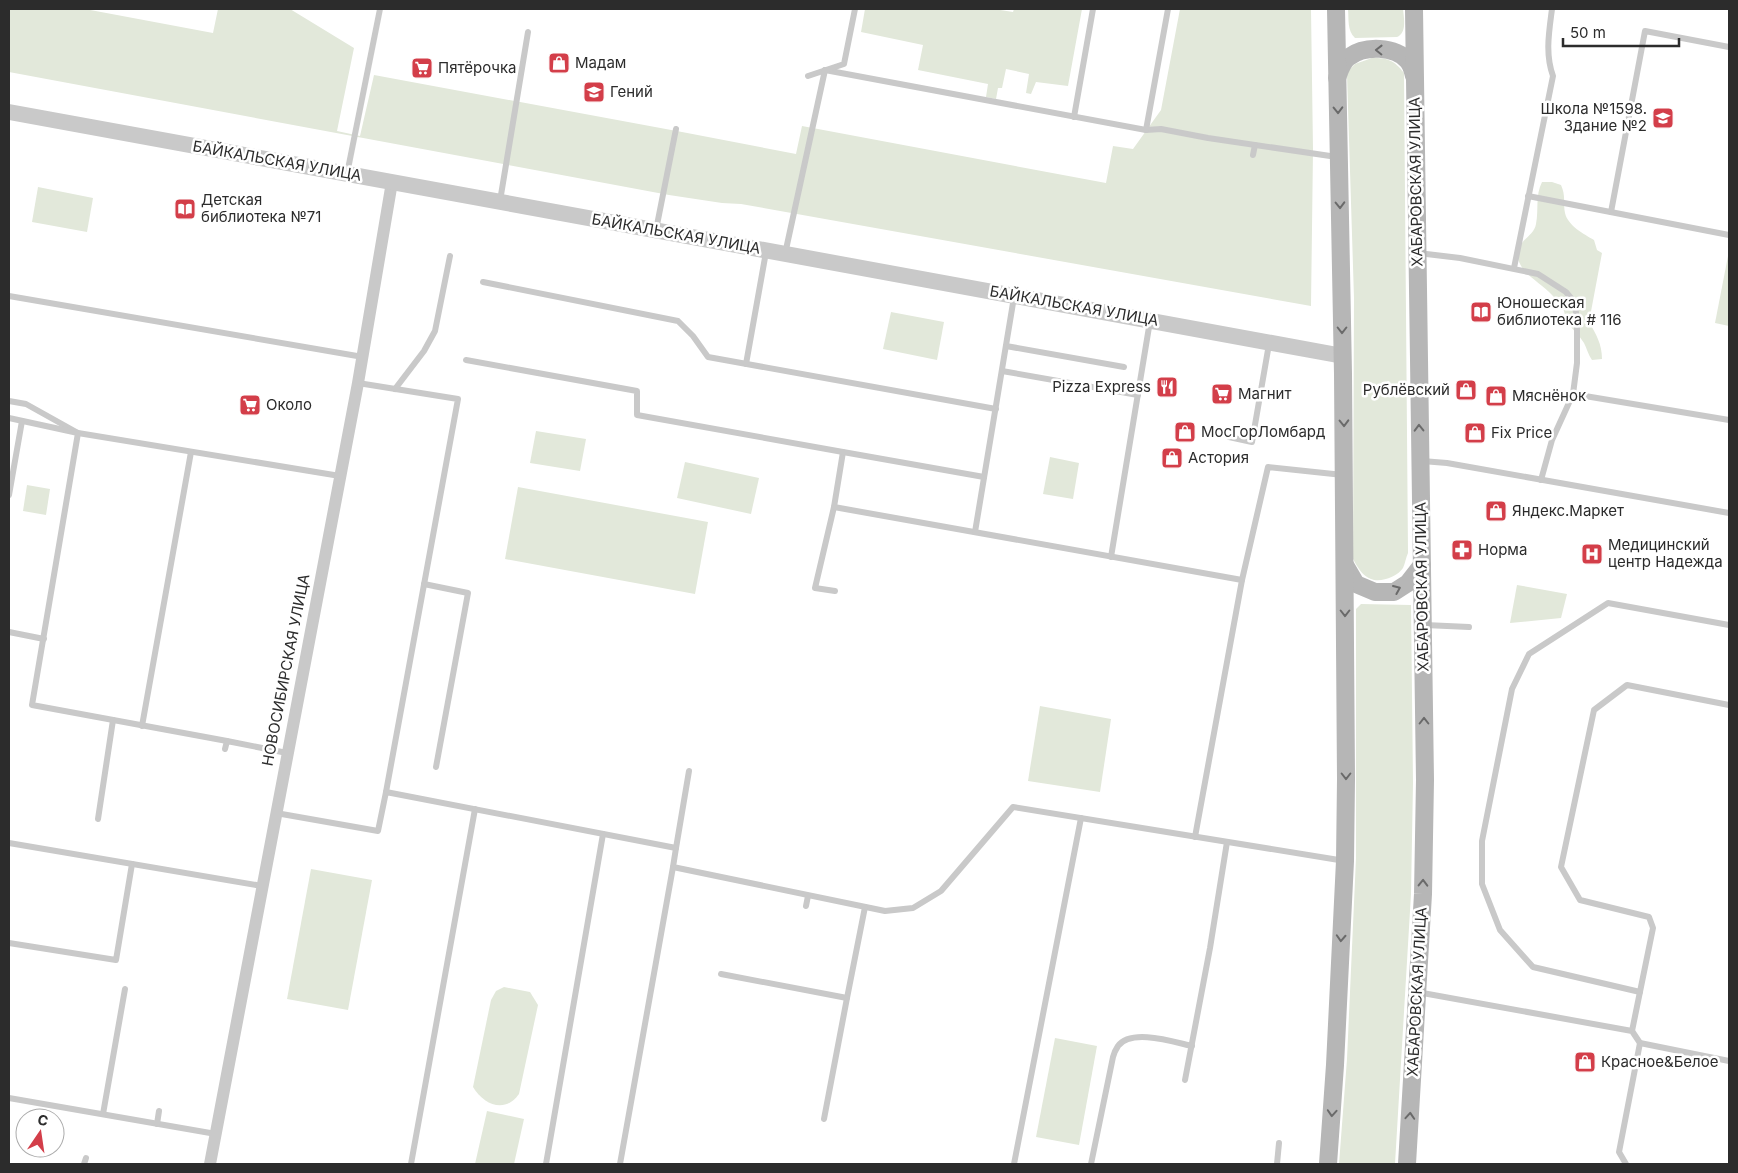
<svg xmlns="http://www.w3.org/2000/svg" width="1738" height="1173" viewBox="0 0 1738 1173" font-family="Inter,sans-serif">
	<rect width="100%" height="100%" fill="#fff"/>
	<g fill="#e2e8da">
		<polygon points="9,9 85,9 213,33 218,9 290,9 354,48 337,131 360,136 374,75 682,132 796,154 802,126 1106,183 1113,146 1133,149 1161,110 1180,9 1311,9 1313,150 1311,306 741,204 722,203 669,195 9,72"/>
		<polygon points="865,9 994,9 1013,12 1014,9 1082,9 1068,86 1036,82 1031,94 1026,93 1029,74 1006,69 1002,88 998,88 996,99 986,97 988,84 918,70 923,45 861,32"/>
		<path d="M 1348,9 L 1403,9 C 1404,19 1407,33 1397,37 L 1355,38 C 1347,30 1349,20 1348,9 Z"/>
		<path d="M 1372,58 C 1388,58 1394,60 1404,73 L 1408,553 C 1406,557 1405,564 1403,568 C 1397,577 1380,583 1371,579 C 1362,576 1357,566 1353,559 L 1354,298 L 1347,75 L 1348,71 L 1355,64 Z"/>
		<path d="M 1542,182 L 1552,182 L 1561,185 C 1566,196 1563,203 1565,213 C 1568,226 1584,234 1594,240 L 1597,250 L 1602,253 L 1589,322 C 1596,334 1602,344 1602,359 L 1592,360 C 1588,354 1587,349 1584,343 C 1579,335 1572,329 1567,322 C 1565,318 1565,314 1564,311 C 1561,305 1556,299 1552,295 C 1541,282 1515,271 1518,252 C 1520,239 1534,236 1536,224 C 1539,209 1535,196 1542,182 Z"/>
		<polygon points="38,187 93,198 87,232 32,222"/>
		<polygon points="1728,256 1729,257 1729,326 1715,323"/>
		<polygon points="891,312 944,322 937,360 883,349"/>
		<polygon points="536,431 586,439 580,471 530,463"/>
		<polygon points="1050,457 1079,463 1073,499 1043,494"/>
		<polygon points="685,462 759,478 751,514 677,498"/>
		<polygon points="27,485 50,489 46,515 23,511"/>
		<polygon points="518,487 708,522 695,594 505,559"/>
		<polygon points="1517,585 1567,594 1561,618 1510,623"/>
		<polygon points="1361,604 1411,605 1413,783 1411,894 1395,1164 1339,1164 1347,1059 1356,858 1356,609"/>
		<polygon points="1040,706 1111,719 1100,792 1028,781"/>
		<polygon points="311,869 372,880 348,1010 287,999"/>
		<path d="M 504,987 L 530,992 L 538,1005 L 519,1094 C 505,1114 484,1105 473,1087 L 491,1000 L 496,991 Z"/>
		<polygon points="1055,1038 1097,1046 1079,1145 1036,1137"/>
		<polygon points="487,1111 524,1119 514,1164 475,1164"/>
	</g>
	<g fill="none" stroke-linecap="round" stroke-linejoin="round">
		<g stroke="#c9c9c9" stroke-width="6">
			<polyline points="825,70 1146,130 1161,129 1208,138 1337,157"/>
			<polyline points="808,76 844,64 855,9"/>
			<polyline points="1074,117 1093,9"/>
			<polyline points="1146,130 1168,9"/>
			<polyline points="1253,155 1255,145"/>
			<polyline points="347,174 380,9"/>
			<polyline points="1528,196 1729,235"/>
			<polyline points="500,201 528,32"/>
			<polyline points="1611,212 1645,31 1729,47"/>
			<polyline points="656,230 676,129"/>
			<polyline points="1418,253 1460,258 1538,274 1566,292 1575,303 1577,323 1577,363 1573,394 1729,420"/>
			<polyline points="785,254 825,70"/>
			<path d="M 1514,268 L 1553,76 C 1545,54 1549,32 1552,9"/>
			<polyline points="483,282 678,321 693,336 708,357 996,409"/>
			<polyline points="9,296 363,357"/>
			<polyline points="1006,346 1124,367"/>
			<polyline points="466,360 637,391 637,415 843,452 834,507 815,588 835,591"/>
			<polyline points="746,364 766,252"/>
			<polyline points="1002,371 1138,395"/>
			<polyline points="358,383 458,399 386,792"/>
			<polyline points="395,389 424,351 435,331 450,256"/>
			<polyline points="9,401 26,404 78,433 340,476"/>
			<polyline points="9,418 78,433 32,705 227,741"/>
			<polyline points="1229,437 1252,442 1269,344"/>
			<polyline points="843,452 984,477"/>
			<polyline points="1422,461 1447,463 1729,513"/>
			<polyline points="1541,480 1552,440 1573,394"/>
			<polyline points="9,495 22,421"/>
			<polyline points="834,507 1242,580"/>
			<polyline points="975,532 1014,297"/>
			<polyline points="1111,557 1150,321"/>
			<polyline points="424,584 468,593 436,767"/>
			<polyline points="1425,625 1469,627"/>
			<polyline points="9,632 44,639"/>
			<polyline points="142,726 191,452"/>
			<polyline points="225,749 227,741 287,753"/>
			<polyline points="276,813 378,831 386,792 676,848 673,867 885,911 913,908 941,891 1013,807 1345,861"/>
			<polyline points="98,819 113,720"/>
			<polyline points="1195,837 1242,580 1268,467 1343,475"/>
			<polyline points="9,843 262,886"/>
			<polyline points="676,848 689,771"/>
			<polyline points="806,906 808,896"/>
			<polyline points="9,943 116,960 132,864"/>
			<polyline points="721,974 847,998 865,907"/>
			<polyline points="1417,992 1632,1031 1640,1043 1729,1061"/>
			<polyline points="1640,992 1533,967 1500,930 1482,884 1482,841 1512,689 1529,654 1608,603 1729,625"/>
			<polyline points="1632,1031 1653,928 1649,917 1580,900 1561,867 1594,710 1627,685 1729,705"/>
			<polyline points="1185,1080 1210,948 1227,842"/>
			<polyline points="9,1098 216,1134"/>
			<polyline points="103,1114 125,989"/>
			<polyline points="824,1119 847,998"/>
			<polyline points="157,1124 159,1111"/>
			<polyline points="84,1164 86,1158"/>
			<polyline points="411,1164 475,809"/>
			<polyline points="546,1164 603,834"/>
			<polyline points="620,1164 673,867"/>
			<polyline points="1014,1164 1081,818"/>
			<path d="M 1091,1164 L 1113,1057 C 1114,1053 1116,1049 1118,1046 C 1131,1028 1174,1042 1192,1046"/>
			<polyline points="1277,1164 1279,1143"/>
			<polyline points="1626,1164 1619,1152 1640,1043"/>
		</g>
		<polyline stroke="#c9c9c9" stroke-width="12" points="210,1164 358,383 392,182"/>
		<polyline stroke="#c9c9c9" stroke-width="16" points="9,112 1343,356"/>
		<g stroke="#b6b6b6" stroke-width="18">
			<path d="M 1337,78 C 1340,70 1342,62 1349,57 C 1365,45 1395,46 1408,61 C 1411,65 1413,71 1414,76"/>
			<polyline points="1345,565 1356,584 1375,592 1394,592 1408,583 1422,565"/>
			<polyline points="1328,1164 1335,1065 1345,861 1346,779 1343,374 1336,9"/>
			<polyline points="1407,1164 1423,894 1425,780 1414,9"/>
		</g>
	</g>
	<defs><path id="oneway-chevron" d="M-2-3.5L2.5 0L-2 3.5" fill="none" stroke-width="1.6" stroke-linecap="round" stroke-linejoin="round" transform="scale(1.25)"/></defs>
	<g stroke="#6a6a6a">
		<use href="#oneway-chevron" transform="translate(1379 50) rotate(-179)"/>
		<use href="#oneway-chevron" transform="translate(1338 110) rotate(89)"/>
		<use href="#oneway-chevron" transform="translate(1340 205) rotate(89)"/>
		<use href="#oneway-chevron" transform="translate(1342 330) rotate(90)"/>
		<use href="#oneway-chevron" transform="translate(1344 423) rotate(89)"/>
		<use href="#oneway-chevron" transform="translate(1419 428) rotate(-91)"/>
		<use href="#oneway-chevron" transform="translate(1397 589) rotate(-23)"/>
		<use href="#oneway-chevron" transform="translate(1345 613) rotate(90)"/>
		<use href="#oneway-chevron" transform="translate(1424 721) rotate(-90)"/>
		<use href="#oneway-chevron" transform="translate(1346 776) rotate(90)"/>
		<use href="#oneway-chevron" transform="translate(1423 883) rotate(-89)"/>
		<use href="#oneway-chevron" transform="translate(1341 938) rotate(93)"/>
		<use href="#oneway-chevron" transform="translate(1332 1113) rotate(94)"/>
		<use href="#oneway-chevron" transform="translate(1410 1116) rotate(-86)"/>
	</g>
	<defs>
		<g id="shop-square" transform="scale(1.125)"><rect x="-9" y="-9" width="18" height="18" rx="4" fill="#d33e49" stroke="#fff"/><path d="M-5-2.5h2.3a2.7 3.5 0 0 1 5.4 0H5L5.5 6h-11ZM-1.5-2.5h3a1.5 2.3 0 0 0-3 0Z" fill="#fff"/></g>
		<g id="supermarket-square" transform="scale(1.125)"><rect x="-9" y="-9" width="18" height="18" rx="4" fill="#d33e49" stroke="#fff"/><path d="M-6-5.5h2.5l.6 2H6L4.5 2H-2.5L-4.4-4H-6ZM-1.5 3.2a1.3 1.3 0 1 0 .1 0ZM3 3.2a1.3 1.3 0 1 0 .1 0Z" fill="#fff"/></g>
		<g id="school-square" transform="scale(1.125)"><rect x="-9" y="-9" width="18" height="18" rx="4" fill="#d33e49" stroke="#fff"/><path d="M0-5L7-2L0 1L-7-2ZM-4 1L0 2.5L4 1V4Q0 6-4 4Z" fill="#fff"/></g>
		<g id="library-square" transform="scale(1.125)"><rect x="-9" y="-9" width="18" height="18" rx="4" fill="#d33e49" stroke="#fff"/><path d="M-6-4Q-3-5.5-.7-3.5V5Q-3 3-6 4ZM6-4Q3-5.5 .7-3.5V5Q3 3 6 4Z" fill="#fff"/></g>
		<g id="restaurant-square" transform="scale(1.125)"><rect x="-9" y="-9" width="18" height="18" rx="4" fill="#d33e49" stroke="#fff"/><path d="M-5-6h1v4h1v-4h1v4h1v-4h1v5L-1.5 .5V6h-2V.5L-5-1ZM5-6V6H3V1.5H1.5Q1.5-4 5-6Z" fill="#fff"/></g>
		<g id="pharmacy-square" transform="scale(1.125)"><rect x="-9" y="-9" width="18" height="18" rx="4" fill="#d33e49" stroke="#fff"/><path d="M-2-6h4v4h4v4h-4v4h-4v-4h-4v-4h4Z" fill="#fff"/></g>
		<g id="hospital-square" transform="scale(1.125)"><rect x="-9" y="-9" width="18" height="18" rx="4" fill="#d33e49" stroke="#fff"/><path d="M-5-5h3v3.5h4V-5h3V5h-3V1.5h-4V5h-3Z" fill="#fff"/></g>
	</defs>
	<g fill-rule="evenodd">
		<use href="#shop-square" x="559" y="63"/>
		<use href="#supermarket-square" x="422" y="68"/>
		<use href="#school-square" x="594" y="92"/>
		<use href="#school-square" x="1663" y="118"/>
		<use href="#library-square" x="185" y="209"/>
		<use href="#library-square" x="1481" y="312"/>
		<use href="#restaurant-square" x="1167" y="387"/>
		<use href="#shop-square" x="1466" y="390"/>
		<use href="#supermarket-square" x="1222" y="394"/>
		<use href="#shop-square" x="1496" y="396"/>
		<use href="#supermarket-square" x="250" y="405"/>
		<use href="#shop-square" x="1185" y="432"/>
		<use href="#shop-square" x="1475" y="433"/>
		<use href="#shop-square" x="1172" y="458"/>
		<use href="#shop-square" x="1496" y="511"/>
		<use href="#pharmacy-square" x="1462" y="550"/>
		<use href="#hospital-square" x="1592" y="554"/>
		<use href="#shop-square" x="1585" y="1062"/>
	</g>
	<g text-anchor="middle" stroke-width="5" stroke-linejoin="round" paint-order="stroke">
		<g font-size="15" fill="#2c2c2c" stroke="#fff" text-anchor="start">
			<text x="575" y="68">Мадам</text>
			<text x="438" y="73">Пятёрочка</text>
			<text x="610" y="97">Гений</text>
			<text x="1647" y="114" text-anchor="end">Школа №1598.<tspan x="1647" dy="17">Здание №2</tspan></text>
			<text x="201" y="205">Детская<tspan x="201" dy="17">библиотека №71</tspan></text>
			<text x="1497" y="308">Юношеская<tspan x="1497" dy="17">библиотека # 116</tspan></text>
			<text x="1151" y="392" text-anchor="end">Pizza Express</text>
			<text x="1450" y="395" text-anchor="end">Рублёвский</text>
			<text x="1238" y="399">Магнит</text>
			<text x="1512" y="401">Мяснёнок</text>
			<text x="266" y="410">Около</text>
			<text x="1201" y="437">МосГорЛомбард</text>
			<text x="1491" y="438">Fix Price</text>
			<text x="1188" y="463">Астория</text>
			<text x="1512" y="516">Яндекс.Маркет</text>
			<text x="1608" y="550">Медицинский<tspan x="1608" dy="17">центр Надежда</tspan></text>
			<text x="1478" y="555">Норма</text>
			<text x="1601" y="1067">Красное&amp;Белое</text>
		</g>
		<g font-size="15" fill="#2c2c2c" stroke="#fff">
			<text transform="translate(277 161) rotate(10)" y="5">БАЙКАЛЬСКАЯ УЛИЦА</text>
			<text transform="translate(1416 182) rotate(-91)" y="5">ХАБАРОВСКАЯ УЛИЦА</text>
			<text transform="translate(676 234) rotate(10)" y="5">БАЙКАЛЬСКАЯ УЛИЦА</text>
			<text transform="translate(1074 306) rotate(10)" y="5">БАЙКАЛЬСКАЯ УЛИЦА</text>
			<text transform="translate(1422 587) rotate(-91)" y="5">ХАБАРОВСКАЯ УЛИЦА</text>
			<text transform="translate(286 670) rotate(-79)" y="5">НОВОСИБИРСКАЯ УЛИЦА</text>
			<text transform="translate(1417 992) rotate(-87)" y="5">ХАБАРОВСКАЯ УЛИЦА</text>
		</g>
	</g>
	<rect width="1738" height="1173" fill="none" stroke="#2c2c2c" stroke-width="20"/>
	<g transform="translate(40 1133) rotate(13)"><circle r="24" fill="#ffffff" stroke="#ababab"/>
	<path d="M0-4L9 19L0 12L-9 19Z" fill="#d33e49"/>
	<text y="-8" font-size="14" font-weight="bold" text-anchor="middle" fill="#2c2c2c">С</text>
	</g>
	<path d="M1563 38v8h116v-8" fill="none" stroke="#2c2c2c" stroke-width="2.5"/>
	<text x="1570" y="38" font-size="15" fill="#2c2c2c" stroke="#ffffff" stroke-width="4" paint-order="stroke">50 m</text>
</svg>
